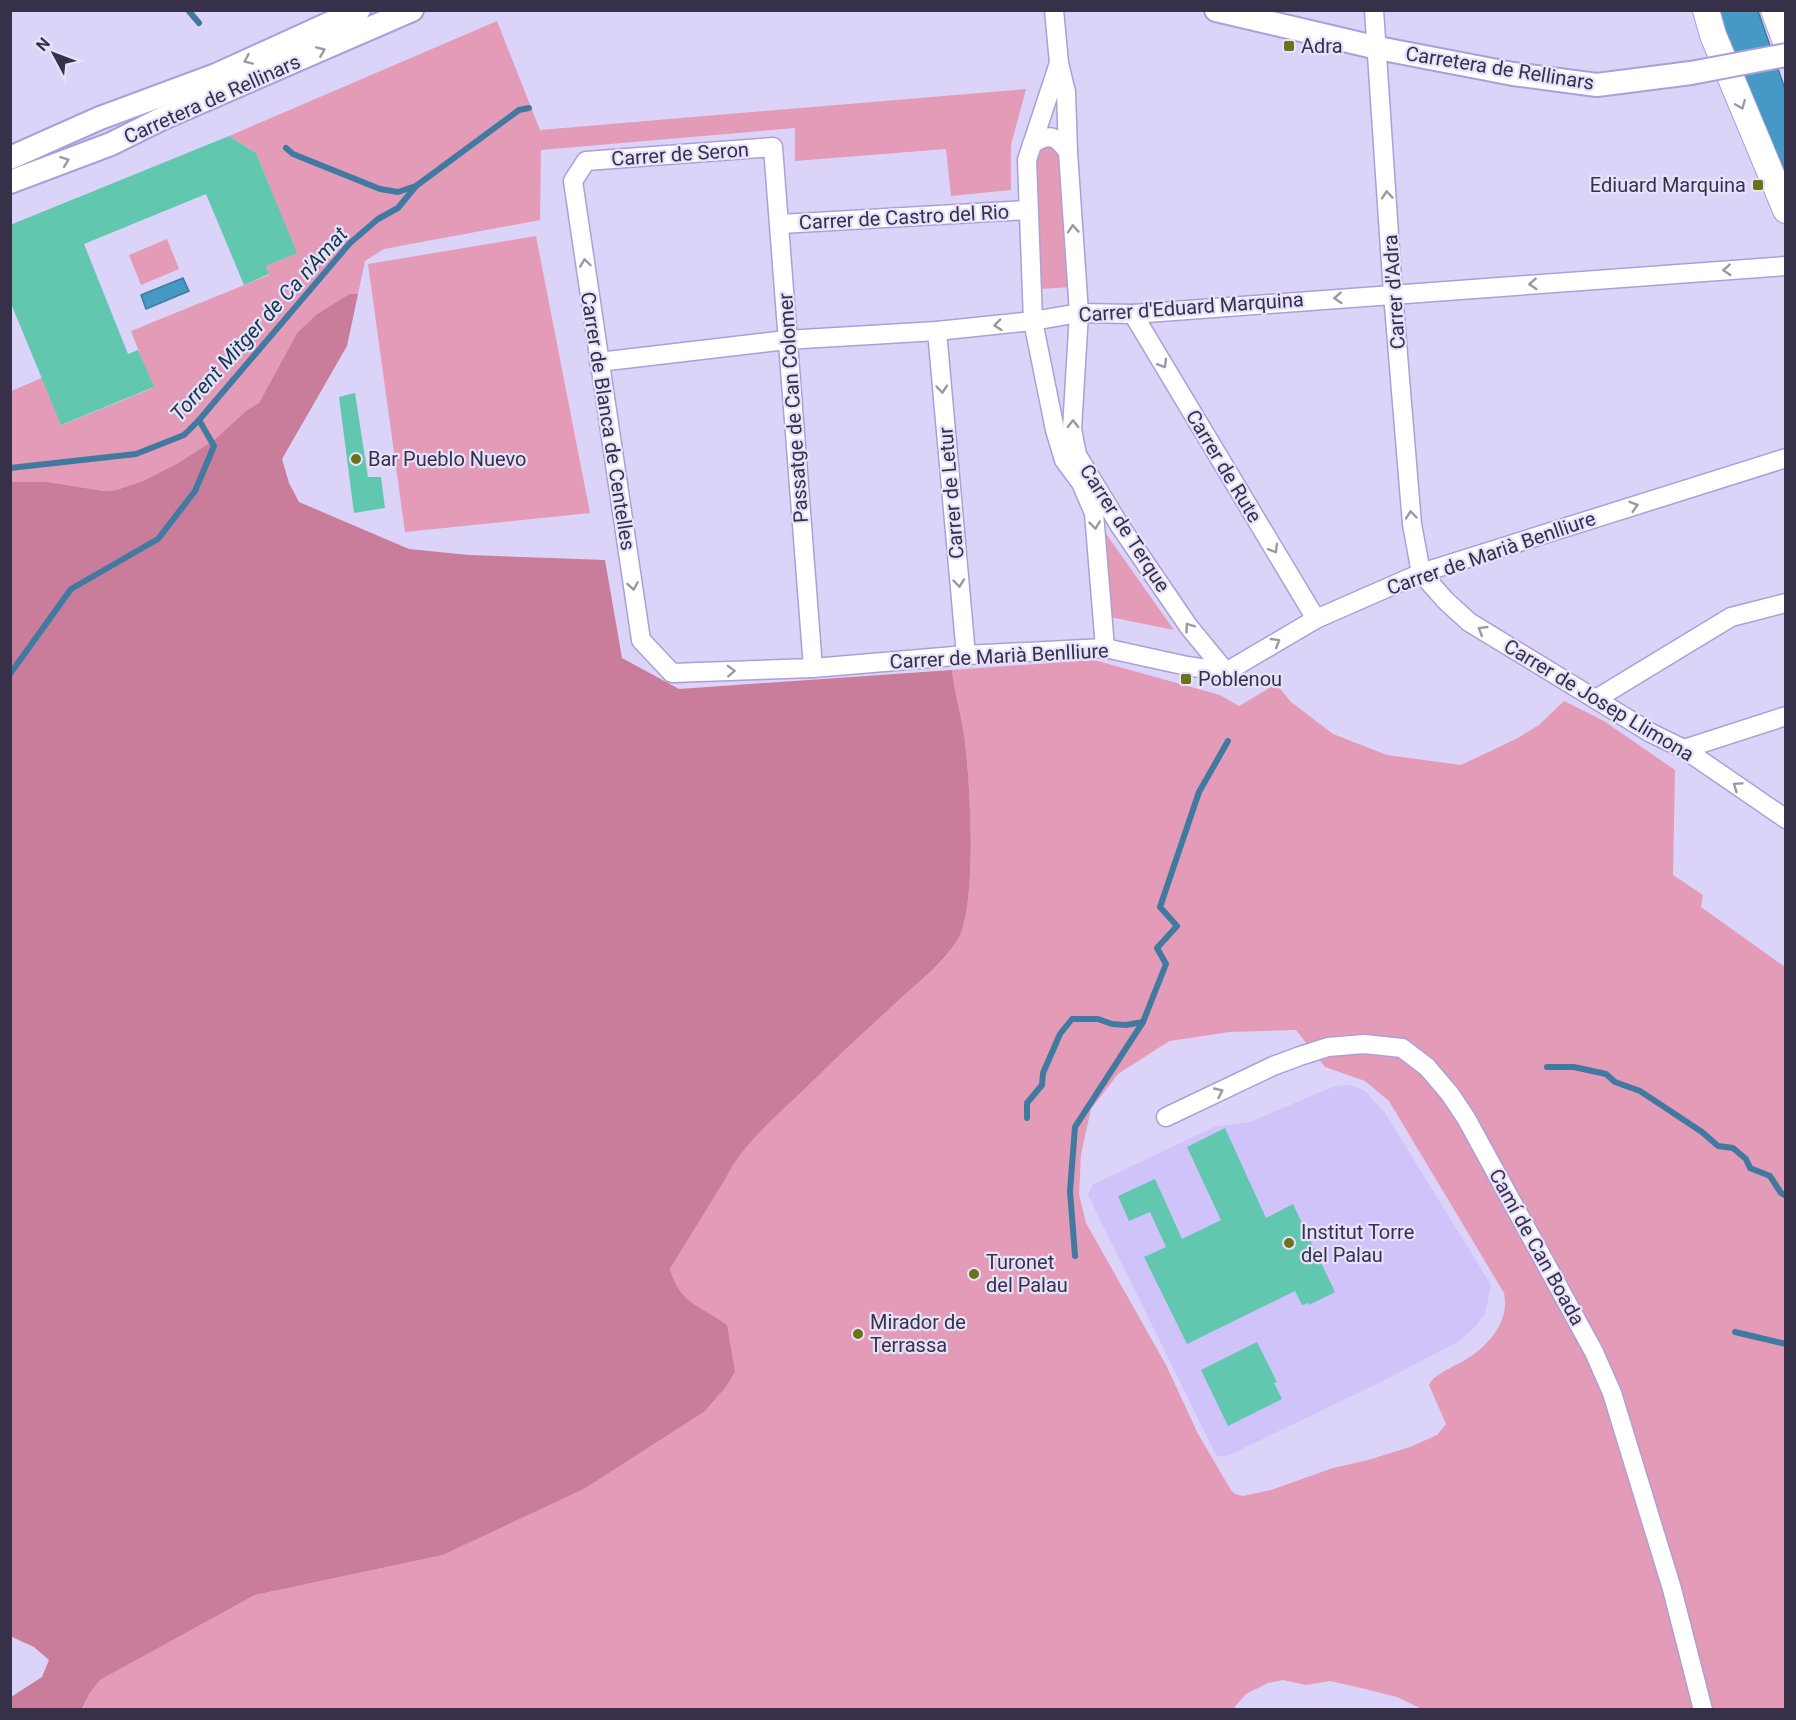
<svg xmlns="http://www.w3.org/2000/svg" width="1796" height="1720" viewBox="0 0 1796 1720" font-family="Roboto,sans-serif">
	<rect width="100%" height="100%" fill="#dbd3f8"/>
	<polygon fill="#cfc3f9" points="1350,1085 1365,1091 1385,1113 1491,1285 1485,1314 1474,1328 1459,1341 1385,1380 1225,1457 1216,1455 1088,1195 1092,1185 1214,1127 1250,1122 1335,1086"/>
	<g fill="#e49bb7" fill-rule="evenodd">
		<polygon points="497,21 540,130 1026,89 1011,145 1011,190 951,196 946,149 795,161 795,128 541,150 540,220 384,249 365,261 358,294 349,294 317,314 297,333 259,403 247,410 214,440 178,463 143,481 116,490 104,491 48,482 11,482 11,391 42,378 62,425 153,388 131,331 269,275 266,266 296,253 256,153 229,136"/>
		<polygon points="1041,147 1052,147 1059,153 1071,287 1040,289 1035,153"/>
		<polygon points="536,236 590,513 405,532 368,264"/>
		<polygon points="167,239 179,269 141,285 129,255"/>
		<polygon points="1104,531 1174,630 1110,617"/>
		<path d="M 1094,660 L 1220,695 L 1239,706 L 1276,684 L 1291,702 L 1333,734 L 1387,755 L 1461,765 L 1516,739 L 1539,725 L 1564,701 L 1604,721 L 1675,770 L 1673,875 L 1703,895 L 1701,907 L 1785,967 L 1785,1709 L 1422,1709 L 1397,1697 L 1361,1688 L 1330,1681 L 1306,1685 L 1283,1680 L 1268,1683 L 1246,1694 L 1232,1710 L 82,1710 L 89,1694 L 100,1680 L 255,1595 L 443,1555 L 584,1489 L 704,1412 L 726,1387 L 735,1372 L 692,1305 L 681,1295 L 674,1283 L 670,1269 L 726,1178 C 742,1143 786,1108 814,1080 C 842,1052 871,1026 900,999 C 920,981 943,964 957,941 C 978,905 970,785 965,742 C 962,718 955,695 952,670 ZM 1296,1030 L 1325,1067 L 1365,1081 L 1389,1101 L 1504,1293 C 1510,1319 1491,1343 1470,1357 C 1458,1365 1445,1369 1433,1379 L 1429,1385 L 1446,1424 L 1437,1435 L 1410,1447 L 1368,1460 L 1333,1468 L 1271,1490 L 1243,1496 L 1235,1494 L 1231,1490 L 1198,1434 L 1166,1365 L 1086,1223 L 1079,1194 L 1081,1154 L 1091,1109 L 1118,1074 L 1163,1045 L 1170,1041 L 1229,1032 Z"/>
	</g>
	<path fill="#ca7c9b" d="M 349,294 L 358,294 L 347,346 L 282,459 L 289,483 L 299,502 L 409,549 L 469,555 L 605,560 L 622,658 L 679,689 L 952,670 C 955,695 962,718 965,742 C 970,783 978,907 957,941 C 942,964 920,981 900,999 C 871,1026 842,1052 814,1080 C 786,1108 742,1143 726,1178 L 670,1269 C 679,1304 701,1306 727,1325 L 735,1372 L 726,1387 L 704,1412 L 584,1489 L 443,1555 L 255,1595 L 100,1680 L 89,1694 L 82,1709 L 11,1709 L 11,1697 L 42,1677 L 49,1660 L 34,1647 L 10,1636 L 11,482 L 48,482 L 104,491 L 116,490 L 143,481 L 178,463 L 214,440 L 247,410 L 259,403 L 297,333 L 317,314 Z"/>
	<g fill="#4699c5" stroke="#417aa0" stroke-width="1.5">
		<polygon points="1717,11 1758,11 1785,89 1785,183 1751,103"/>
		<polygon points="183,278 189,291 146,309 141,295"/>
	</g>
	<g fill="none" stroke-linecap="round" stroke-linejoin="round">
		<g stroke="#417aa0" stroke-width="6">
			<polyline points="188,10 199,23"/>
			<polyline points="286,148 293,154 380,189 398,192 416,186"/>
			<polyline points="10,468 136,454 184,435 199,420 350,243 378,219 398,208 416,186 519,110 529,108"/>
			<polyline points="10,674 71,589 158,539 195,491 214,446 199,420"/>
			<polyline points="1547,1067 1574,1067 1606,1074 1615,1082 1640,1091 1702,1132 1718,1146 1733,1148 1746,1159 1750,1168 1770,1176 1781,1193 1786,1196"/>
			<polyline points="1027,1118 1027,1103 1042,1085 1043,1073 1060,1034 1072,1019 1098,1019 1112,1024 1126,1025 1143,1022"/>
			<polyline points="1075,1256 1070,1191 1075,1127 1143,1022 1166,964 1157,948 1177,926 1160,907 1199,792 1228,741"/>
			<polyline points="1735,1332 1786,1344"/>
		</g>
	</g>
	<g fill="#61c8af">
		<polygon points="229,136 256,153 297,253 266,266 269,274 244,285 206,194 84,244 128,354 138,350 154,387 61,425 10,301 10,225"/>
		<polygon points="355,393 368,477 381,477 385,508 354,513 339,397"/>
		<polygon points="1225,1128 1266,1218 1293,1204 1335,1292 1309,1305 1308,1303 1302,1305 1295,1291 1187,1344 1144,1257 1166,1247 1150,1212 1129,1221 1118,1196 1155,1179 1182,1239 1221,1220 1187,1147"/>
		<polygon points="1257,1342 1277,1382 1274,1383 1282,1399 1228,1426 1201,1370"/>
	</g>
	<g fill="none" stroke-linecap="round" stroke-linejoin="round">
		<g stroke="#ac9fd9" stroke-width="21">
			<g id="minor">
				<polyline points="1054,10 1059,63 1066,92 1068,152 1079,313 1072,429 1077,455 1120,526 1189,627 1226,672"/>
				<polyline points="1374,10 1393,294 1412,524 1421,573 1446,601 1469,622 1651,733 1684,749 1786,819"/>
				<polyline points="1059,63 1027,160 1033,321 1055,430 1064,460 1081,483 1094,513 1105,648"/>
				<path d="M 1032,144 C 1049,133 1056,135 1068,152"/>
				<polyline points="780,224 1028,210"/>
				<polyline points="1133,314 1316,619"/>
				<polyline points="937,331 966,655"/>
				<polyline points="599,362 786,340 937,331 1033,321 1079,313 1133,314 1786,266"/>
				<polyline points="813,668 773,147 586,161 573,181 641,640 672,673 813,668 966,655 1105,648 1187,666 1226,672 1316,619 1421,573 1786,458"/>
				<polyline points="1596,699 1731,617 1786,603"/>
				<polyline points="1684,749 1786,716"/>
				<polyline points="1166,1117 1273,1066 1300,1056 1328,1047 1364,1044 1402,1048 1427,1067 1450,1094 1466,1118 1594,1352 1612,1393 1672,1589 1703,1710"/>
			</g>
		</g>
		<g stroke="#ac9fd9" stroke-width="26">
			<g id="tertiary">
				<polyline points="1216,10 1378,48 1513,74 1597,85 1691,73"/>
				<polyline points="10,158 100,118 216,75 359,10"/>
				<polyline points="10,182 111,144 161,119 412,10"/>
			</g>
		</g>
		<g stroke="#ac9fd9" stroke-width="28">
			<g id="secondary">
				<polyline points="1706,10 1713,35 1786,210"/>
				<polyline points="1774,10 1786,42"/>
			</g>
		</g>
		<use href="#minor" stroke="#fff" stroke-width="18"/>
		<use href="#tertiary" stroke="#fff" stroke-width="22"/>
		<use href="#secondary" stroke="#fff" stroke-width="26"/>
		<g stroke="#ac9fd9" stroke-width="26" stroke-linecap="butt">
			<polyline id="tertiary-bridge" points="1691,73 1786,55"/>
		</g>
		<use href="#tertiary-bridge" stroke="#fff" stroke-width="22"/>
	</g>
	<defs><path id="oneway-chevron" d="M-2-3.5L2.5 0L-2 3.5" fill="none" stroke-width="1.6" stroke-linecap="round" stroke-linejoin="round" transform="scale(1.5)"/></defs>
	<g stroke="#9a98a4">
		<use href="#oneway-chevron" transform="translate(321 51) rotate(-23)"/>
		<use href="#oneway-chevron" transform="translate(248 60) rotate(156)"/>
		<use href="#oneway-chevron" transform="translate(1741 105) rotate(68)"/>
		<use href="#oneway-chevron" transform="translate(65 161) rotate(-21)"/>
		<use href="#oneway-chevron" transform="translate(1387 195) rotate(-94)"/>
		<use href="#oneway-chevron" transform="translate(1073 229) rotate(-94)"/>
		<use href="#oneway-chevron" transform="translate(585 263) rotate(-98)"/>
		<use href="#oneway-chevron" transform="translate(1727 270) rotate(176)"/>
		<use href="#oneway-chevron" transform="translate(1533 284) rotate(176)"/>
		<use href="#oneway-chevron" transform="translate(1338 298) rotate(176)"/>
		<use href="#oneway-chevron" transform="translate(998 325) rotate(174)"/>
		<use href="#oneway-chevron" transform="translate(1163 364) rotate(59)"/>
		<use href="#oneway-chevron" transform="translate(942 389) rotate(85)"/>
		<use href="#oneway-chevron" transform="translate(1073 424) rotate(-90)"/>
		<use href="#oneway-chevron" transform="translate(1634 506) rotate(-17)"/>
		<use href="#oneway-chevron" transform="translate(1411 515) rotate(-95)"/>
		<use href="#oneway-chevron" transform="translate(1095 525) rotate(84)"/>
		<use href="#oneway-chevron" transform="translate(1274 549) rotate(59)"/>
		<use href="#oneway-chevron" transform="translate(959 583) rotate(85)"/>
		<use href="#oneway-chevron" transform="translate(633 586) rotate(81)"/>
		<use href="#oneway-chevron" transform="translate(1189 627) rotate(-126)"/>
		<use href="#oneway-chevron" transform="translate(1482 630) rotate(-149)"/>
		<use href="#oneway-chevron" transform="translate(1276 642) rotate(-31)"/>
		<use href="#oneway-chevron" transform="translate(731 671) rotate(-2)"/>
		<use href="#oneway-chevron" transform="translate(1737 786) rotate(-146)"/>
		<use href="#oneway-chevron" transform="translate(1219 1092) rotate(-25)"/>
	</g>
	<g fill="#6a721a" stroke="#e7e2fb" stroke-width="2">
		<rect x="1283" y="40" width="12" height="12" rx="3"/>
		<rect x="1752" y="179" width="12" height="12" rx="3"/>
		<circle cx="356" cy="459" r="6"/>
		<rect x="1180" y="673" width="12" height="12" rx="3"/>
		<circle cx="1289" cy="1243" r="6"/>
		<circle cx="974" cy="1274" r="6"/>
		<circle cx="858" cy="1334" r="6"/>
	</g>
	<g text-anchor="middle" stroke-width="4.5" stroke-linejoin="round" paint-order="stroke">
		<g font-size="20" fill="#363149" stroke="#e7e2fb" text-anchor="start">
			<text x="1301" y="53">Adra</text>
			<text x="1746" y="192" text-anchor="end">Ediuard Marquina</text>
			<text x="368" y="466">Bar Pueblo Nuevo</text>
			<text x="1198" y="686">Poblenou</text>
			<text x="1301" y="1239">Institut Torre<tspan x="1301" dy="23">del Palau</tspan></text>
			<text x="986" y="1269">Turonet<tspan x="986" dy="23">del Palau</tspan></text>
			<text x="870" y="1329">Mirador de<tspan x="870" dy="23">Terrassa</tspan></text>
		</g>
		<g font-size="20" fill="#363149" stroke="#e7e2fb">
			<text transform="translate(1500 68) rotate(9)" y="7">Carretera de Rellinars</text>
			<text transform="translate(212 99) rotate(-24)" y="7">Carretera de Rellinars</text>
			<text transform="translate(680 154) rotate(-4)" y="7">Carrer de Seron</text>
			<text transform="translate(904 217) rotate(-3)" y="7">Carrer de Castro del Rio</text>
			<text transform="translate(1394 292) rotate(-94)" y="7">Carrer d'Adra</text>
			<text transform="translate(1191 307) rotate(-4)" y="7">Carrer d'Eduard Marquina</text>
			<text transform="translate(793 408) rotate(-94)" y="7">Passatge de Can Colomer</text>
			<text transform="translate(608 421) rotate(81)" y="7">Carrer de Blanca de Centelles</text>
			<text transform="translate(1224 466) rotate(59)" y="7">Carrer de Rute</text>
			<text transform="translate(951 493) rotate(-95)" y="7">Carrer de Letur</text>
			<text transform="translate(1125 528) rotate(57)" y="7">Carrer de Terque</text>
			<text transform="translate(1491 553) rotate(-19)" y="7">Carrer de Marià Benlliure</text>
			<text transform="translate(999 656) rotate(-3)" y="7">Carrer de Marià Benlliure</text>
			<text transform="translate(1599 700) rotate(31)" y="7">Carrer de Josep Llimona</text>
			<text transform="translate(1537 1247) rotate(61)" y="7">Camí de Can Boada</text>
		</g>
		<g font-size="21" font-style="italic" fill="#13384b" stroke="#e7e2fb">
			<text transform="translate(259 324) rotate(-48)" y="7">Torrent Mitger de Ca n'Amat</text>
		</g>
	</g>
	<rect width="1796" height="1720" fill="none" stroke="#363149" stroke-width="24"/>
	<g transform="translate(54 54) rotate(311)" stroke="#e7e2fb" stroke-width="4.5" paint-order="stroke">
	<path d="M0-4.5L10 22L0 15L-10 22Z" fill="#363149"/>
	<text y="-9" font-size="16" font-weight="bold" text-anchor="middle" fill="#363149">N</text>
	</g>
</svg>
